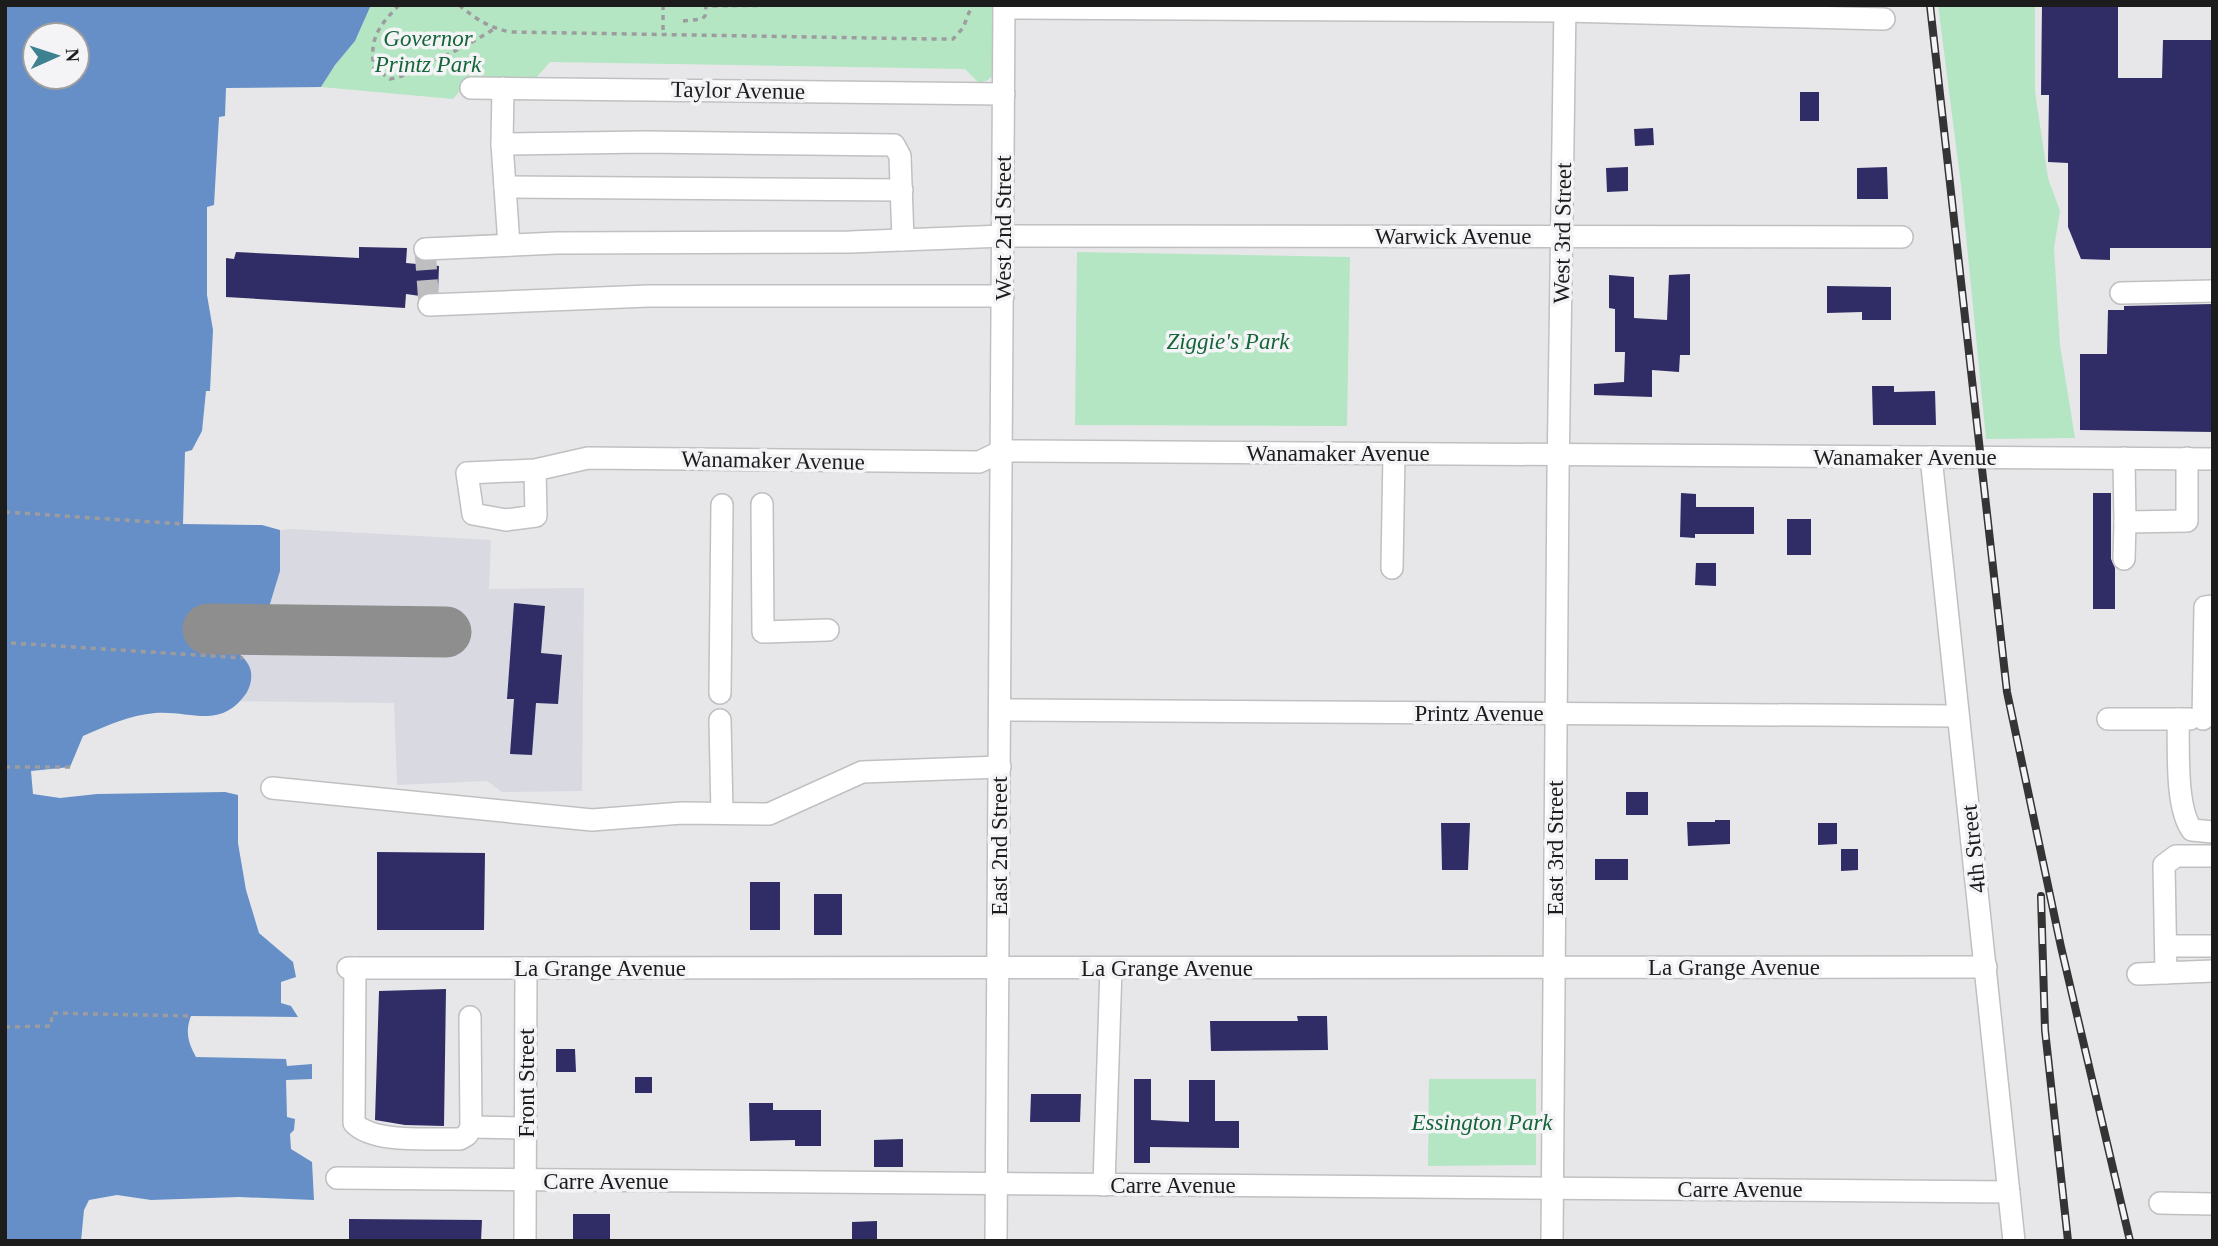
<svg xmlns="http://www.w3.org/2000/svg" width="2218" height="1246" viewBox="0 0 2218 1246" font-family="Georgia,serif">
	<rect width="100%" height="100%" fill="#e7e7e9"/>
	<polygon fill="#d9d9e2" points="290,529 491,540 489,589 584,588 582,791 502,792 487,781 397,785 394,703 5,699 251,534"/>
	<g fill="#b5e6c4">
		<polygon points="371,5 998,5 995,73 988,80 979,83 965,69 550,62 536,78 476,77 469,80 453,99 321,87 335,65 355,41"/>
		<polygon points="1938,5 2035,5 2035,92 2048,178 2060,211 2054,248 2060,345 2075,438 1986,439 1961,185"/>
		<polygon points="1077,252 1350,257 1347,426 1075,425"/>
		<polygon points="1429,1079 1536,1079 1536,1165 1428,1166"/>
	</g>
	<path fill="#668fc8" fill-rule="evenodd" d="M 5,5 L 371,5 L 355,41 L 335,65 L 321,87 L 226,88 L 225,116 L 219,117 L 214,205 L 207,207 L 207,295 L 213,330 L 210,391 L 206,391 L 202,431 L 192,450 L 185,452 L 183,524 L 262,525 L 280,530 L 280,571 L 269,607 C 246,609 219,607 208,629 C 216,646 239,647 248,664 C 254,673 251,687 245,695 C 219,730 191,710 155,713 C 130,715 106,726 83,736 L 70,767 L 31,771 L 33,794 L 60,798 L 97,794 L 225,792 L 238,795 L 238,843 L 246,890 L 259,933 L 293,962 L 296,977 L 281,982 L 281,1003 L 291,1006 L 298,1017 L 191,1016 C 185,1031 188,1043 196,1057 L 286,1059 L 287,1066 L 312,1064 L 312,1079 L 286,1080 L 287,1117 L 295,1119 L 294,1130 L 290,1134 L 291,1149 L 312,1162 L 314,1200 L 239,1197 L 151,1200 L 117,1195 L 89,1200 L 84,1210 L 81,1241 L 5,1241 ZM 35,35 L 77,35 L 77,77 L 35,77 Z"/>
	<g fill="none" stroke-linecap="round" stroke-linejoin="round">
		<polyline stroke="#8e8e8f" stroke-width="51" points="208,629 446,632"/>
	</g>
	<g fill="#302c65">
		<polygon points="2042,5 2118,5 2118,78 2162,78 2163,40 2211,40 2213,248 2110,248 2110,260 2081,259 2068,227 2068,163 2048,162 2049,95 2041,95"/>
		<rect x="1800" y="92" width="19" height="29"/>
		<polygon points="1653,128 1654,145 1635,146 1634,129"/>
		<polygon points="1628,167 1628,191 1607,192 1606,168"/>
		<polygon points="1887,167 1888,199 1857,199 1857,168"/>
		<polygon points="359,247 407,248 406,263 439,266 438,292 428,292 420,296 406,294 405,308 226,297 226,258 234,259 236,252 359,258"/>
		<polygon points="1690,274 1690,355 1680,355 1679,372 1652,370 1652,397 1594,395 1594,384 1624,382 1625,352 1615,352 1615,309 1609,308 1609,275 1634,277 1634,318 1667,320 1669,275"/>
		<polygon points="1827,286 1891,287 1891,320 1862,320 1862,312 1827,313"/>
		<polygon points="2213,304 2213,432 2080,430 2080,354 2107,354 2108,310 2124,310 2124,306"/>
		<polygon points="1872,386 1894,386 1894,392 1935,391 1936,425 1873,425"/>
		<polygon points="1681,493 1696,494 1696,507 1754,507 1754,534 1695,534 1695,538 1680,537"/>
		<polygon points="2093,493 2111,493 2111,559 2115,568 2115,609 2093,609"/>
		<rect x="1787" y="519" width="24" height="36"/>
		<polygon points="1696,563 1716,563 1716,586 1695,585"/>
		<polygon points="514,603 545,606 541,653 562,655 558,704 536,703 532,755 510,754 514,699 507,699"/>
		<rect x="1626" y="792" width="22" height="23"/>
		<polygon points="1715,820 1730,820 1730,844 1688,846 1687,822 1715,822"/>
		<polygon points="1441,823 1470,823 1468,870 1442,870"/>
		<polygon points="1818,823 1837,823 1837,844 1818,845"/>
		<polygon points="1841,849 1858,849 1858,870 1841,871"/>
		<polygon points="377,852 485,853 484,930 377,930"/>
		<rect x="1595" y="859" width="33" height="21"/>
		<rect x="750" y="882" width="30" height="48"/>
		<rect x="814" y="894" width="28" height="41"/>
		<polygon points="446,989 444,1126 405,1125 375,1120 379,991"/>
		<polygon points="1297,1016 1327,1016 1328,1050 1211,1051 1210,1021 1298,1021"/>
		<polygon points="556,1049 575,1049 576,1072 556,1072"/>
		<rect x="635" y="1077" width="17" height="16"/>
		<polygon points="1134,1079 1151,1079 1151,1120 1189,1122 1189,1080 1215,1080 1215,1121 1239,1121 1239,1148 1150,1147 1150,1163 1134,1163"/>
		<polygon points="1031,1094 1081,1094 1080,1122 1030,1122"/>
		<polygon points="749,1103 773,1103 773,1110 821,1110 821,1146 795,1146 795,1140 750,1141"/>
		<polygon points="903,1139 903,1167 874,1167 874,1140"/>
		<rect x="573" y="1214" width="37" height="27"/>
		<polygon points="349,1219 482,1220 481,1241 349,1241"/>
		<polygon points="877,1221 877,1241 852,1241 852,1222"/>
	</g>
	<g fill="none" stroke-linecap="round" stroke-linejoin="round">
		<polyline stroke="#bebec0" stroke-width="21" stroke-dasharray="21 10" stroke-linecap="butt" points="425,249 429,305"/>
		<g stroke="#c0c0c2" stroke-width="24">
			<g id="minor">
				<polyline points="1004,8 1565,11 1884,19"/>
				<polyline points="471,88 1004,94"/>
				<polyline points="503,88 502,144 645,142 894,145 900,156 903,240"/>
				<polyline points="502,144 509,245"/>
				<polyline points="505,187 902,190"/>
				<polyline points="425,249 557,243 850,242 1003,236 1902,237"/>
				<polyline points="2121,293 2213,291"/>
				<polyline points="429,305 648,296 1003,296"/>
				<polyline points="1931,457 2014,1241"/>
				<polyline points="2124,458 2125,522 2187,521 2187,458"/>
				<polyline points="535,470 536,516 506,520 473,514 467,473 535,470 588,458 979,462 1002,451 1024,451 2213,459"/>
				<polyline points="762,504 763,632 828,630"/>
				<polyline points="2124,559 2125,522"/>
				<polyline points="1392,568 1394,454"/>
				<polyline points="720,693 722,505"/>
				<polyline points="1000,710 1958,716"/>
				<polyline points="2108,719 2190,719"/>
				<path d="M 2178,719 C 2179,748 2175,807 2192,830 L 2213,832"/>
				<polyline points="2203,719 2205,607 2213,606"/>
				<polyline points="720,720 722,813"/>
				<polyline points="272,788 592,820 682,813 769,814 862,772 1000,767"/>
				<polyline points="2166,946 2213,946"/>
				<polyline points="348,968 1986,967"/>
				<path d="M 355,968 L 354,1123 C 373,1144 433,1138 460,1139 L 467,1135 L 471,1127 L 470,1017"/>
				<polyline points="2166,973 2164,865 2176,856 2213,856"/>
				<polyline points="2138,974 2213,971"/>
				<polyline points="471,1127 526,1128"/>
				<polyline points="337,1178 2009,1192"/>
				<polyline points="1104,1185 1111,968"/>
				<polyline points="2160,1203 2213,1204"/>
				<polyline points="525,1241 526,968"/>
				<polyline points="996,1241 1004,5"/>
				<polyline points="1552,1241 1558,477 1565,5"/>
			</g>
		</g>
		<g stroke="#9d9d9f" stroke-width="3.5" stroke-dasharray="5 5" stroke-linecap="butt">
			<path d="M 399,5 C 379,26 369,38 374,68 L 390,79 C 408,76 419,68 435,60 C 456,51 475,41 494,29"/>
			<path d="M 459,5 C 476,19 489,28 511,32 L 933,39 L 953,39 L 963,28 L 972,5"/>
			<polyline points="663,5 663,35"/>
			<polyline points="683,21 702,19 705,16 706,6 790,5"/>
			<polyline points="5,512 183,524"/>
			<polyline points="11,643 243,658"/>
			<polyline points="5,767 70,767"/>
			<polyline points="5,1027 51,1026 52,1013 191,1016"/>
		</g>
		<use href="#minor" stroke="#fff" stroke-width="21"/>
		<g stroke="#343435" stroke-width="8">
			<g id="rail">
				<polyline points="1930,5 2007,692 2061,947 2130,1241"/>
				<polyline points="2041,896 2045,1030 2068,1241"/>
			</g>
		</g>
		<use href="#rail" stroke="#f4f4f6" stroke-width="5" stroke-dasharray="16" stroke-linecap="butt"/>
	</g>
	<g text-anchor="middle" stroke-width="7" stroke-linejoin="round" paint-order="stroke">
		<g font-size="23" font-style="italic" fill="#15653a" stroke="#f4f4f6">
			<text x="428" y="46">Governor<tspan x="428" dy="26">Printz Park</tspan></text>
			<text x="1228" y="349">Ziggie's Park</text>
			<text x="1482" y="1130">Essington Park</text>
		</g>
		<g font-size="23" fill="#1c1c1d" stroke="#f4f4f6">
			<text transform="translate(738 90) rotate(1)" y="8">Taylor Avenue</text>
			<text transform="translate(1003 228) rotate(-90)" y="8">West 2nd Street</text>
			<text transform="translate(1562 233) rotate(-89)" y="8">West 3rd Street</text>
			<text x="1453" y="244">Warwick Avenue</text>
			<text x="1338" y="461">Wanamaker Avenue</text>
			<text x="1905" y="465">Wanamaker Avenue</text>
			<text transform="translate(773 460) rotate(1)" y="8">Wanamaker Avenue</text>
			<text x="1479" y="721">Printz Avenue</text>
			<text transform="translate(999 846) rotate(-90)" y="8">East 2nd Street</text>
			<text transform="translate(1555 848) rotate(-90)" y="8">East 3rd Street</text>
			<text transform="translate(1973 849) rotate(-96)" y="8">4th Street</text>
			<text x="1734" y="975">La Grange Avenue</text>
			<text x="600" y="976">La Grange Avenue</text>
			<text x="1167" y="976">La Grange Avenue</text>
			<text transform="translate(526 1083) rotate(-90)" y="8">Front Street</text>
			<text x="606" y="1189">Carre Avenue</text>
			<text x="1173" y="1193">Carre Avenue</text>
			<text x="1740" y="1197">Carre Avenue</text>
		</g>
	</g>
	<rect width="2218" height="1246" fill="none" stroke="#1c1c1d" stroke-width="14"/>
	<g transform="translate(56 56) rotate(87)"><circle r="33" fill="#f4f4f6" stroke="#9e9e9f" stroke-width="2"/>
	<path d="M0-5L12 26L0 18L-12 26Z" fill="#3e8291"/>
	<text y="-10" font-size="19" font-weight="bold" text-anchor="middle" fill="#1c1c1d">N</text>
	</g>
</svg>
